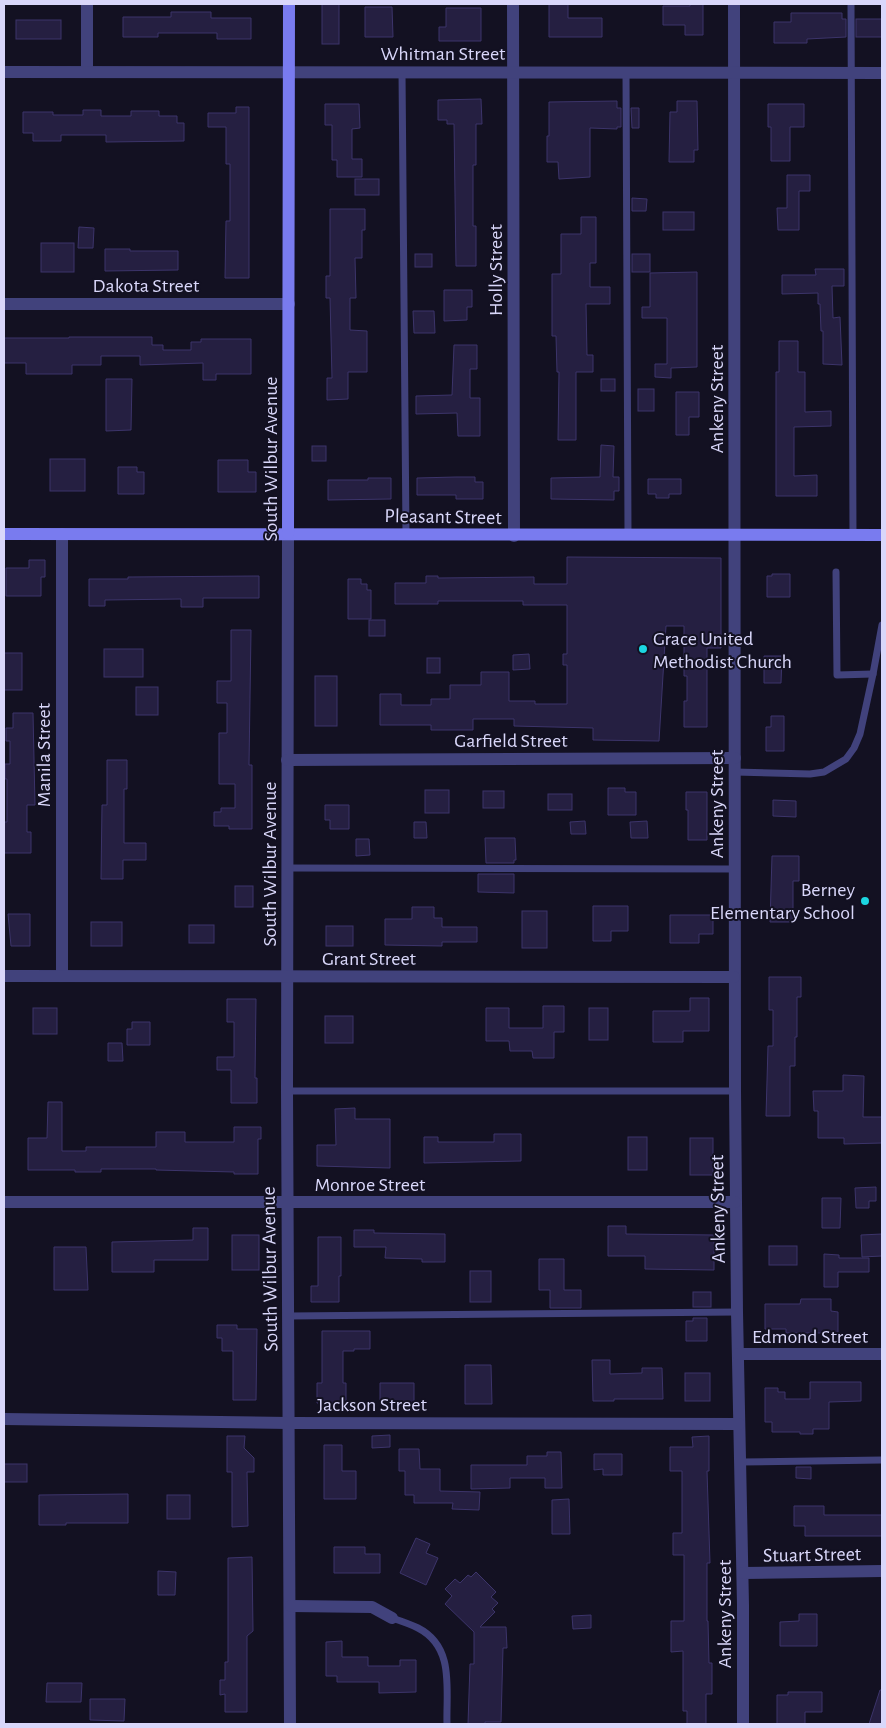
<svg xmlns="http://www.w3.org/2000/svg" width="886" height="1728" viewBox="0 0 886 1728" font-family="'Alegreya Sans',sans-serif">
	<rect width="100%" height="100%" fill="#131122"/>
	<g fill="#251f41" stroke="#3c346a">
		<rect x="322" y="4" width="17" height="40"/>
		<polygon points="549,4 568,4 568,18 602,18 602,37 549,37"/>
		<polygon points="690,4 703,4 703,35 685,35 685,25 663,25 663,6 690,6"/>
		<polygon points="365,7 392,7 393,37 365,37"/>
		<polygon points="446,8 481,8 481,41 439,41 439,27 446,27"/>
		<polygon points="171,12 211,12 211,18 251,18 251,39 217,39 217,33 158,33 158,37 123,37 123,17 171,17"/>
		<polygon points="791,13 842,13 842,19 846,19 846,37 807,39 807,43 774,43 774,22 791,22"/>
		<rect x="856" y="19" width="26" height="18"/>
		<rect x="16" y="20" width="45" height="19"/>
		<polygon points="481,99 482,124 476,124 476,165 473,165 473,226 476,226 476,266 456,266 454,124 447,124 447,120 438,120 438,100"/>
		<polygon points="617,101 617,108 621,108 621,127 617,127 617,129 590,128 590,177 559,179 558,162 547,162 547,136 549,136 549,102"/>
		<polygon points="677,101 697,101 698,150 694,150 694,162 669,162 670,112 677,112"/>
		<polygon points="325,104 359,104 360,128 352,129 352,159 362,159 362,177 337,177 337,160 332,160 332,125 325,125"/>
		<polygon points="768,104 804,104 804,127 790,127 790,161 771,161 771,127 768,127"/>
		<polygon points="236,107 249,107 249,278 225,278 226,221 230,221 230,164 226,164 226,127 208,127 208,113 236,113"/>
		<polygon points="631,108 639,108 639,128 632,128"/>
		<polygon points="83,110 101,110 101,116 131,116 131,111 159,111 159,116 177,116 177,123 184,123 184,141 106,142 106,135 61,135 61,141 33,141 33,133 23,133 23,112 53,112 53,115 83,115"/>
		<polygon points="787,175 810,175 810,191 799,191 799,230 778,230 777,208 787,208"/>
		<rect x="355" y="179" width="24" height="16"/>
		<polygon points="632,198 647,199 646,211 632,211"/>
		<polygon points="330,209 365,209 365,230 362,230 362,258 355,258 356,298 350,298 350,330 367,331 367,372 348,372 348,399 327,400 327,378 332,378 330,298 326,298 326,276 330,276"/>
		<rect x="663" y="212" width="31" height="18"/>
		<polygon points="581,217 596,217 596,263 590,263 590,287 610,287 610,304 586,304 587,355 593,355 593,372 576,372 576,440 558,440 559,372 557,372 556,336 552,336 552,274 561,274 561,234 581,234"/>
		<polygon points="79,227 94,228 93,248 78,248"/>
		<rect x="41" y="243" width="33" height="29"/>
		<polygon points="105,249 130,249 130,251 178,251 178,270 105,271"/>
		<rect x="415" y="254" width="17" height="13"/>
		<rect x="632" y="254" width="18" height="18"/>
		<polygon points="815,269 844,269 844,286 832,286 833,318 840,317 842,365 823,364 823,331 821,331 820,304 818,304 818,293 782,294 782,275 816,275"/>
		<polygon points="697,272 697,367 671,368 671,378 655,377 655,364 667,364 667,318 642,318 642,307 650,307 650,273"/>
		<polygon points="444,290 472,290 472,307 467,307 467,320 444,321"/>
		<polygon points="413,311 434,311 435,333 414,333"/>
		<polygon points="69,337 152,337 152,345 163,345 163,350 191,350 191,342 201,342 201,339 251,339 251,374 216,374 216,380 203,380 203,363 140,365 140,356 101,356 101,365 72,365 72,374 26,374 26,363 4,363 4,338 69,338"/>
		<polygon points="779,341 798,341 798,372 805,372 805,412 831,411 831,426 794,427 794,476 817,475 817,496 776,496 776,372 779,372"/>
		<polygon points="454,345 477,345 477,369 470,369 470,398 480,398 480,436 458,436 457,413 416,414 416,396 452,395"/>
		<polygon points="106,379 132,379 131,430 106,431"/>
		<rect x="601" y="379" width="14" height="12"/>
		<rect x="638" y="389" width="16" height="22"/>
		<polygon points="676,392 699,392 699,417 689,417 689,435 676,435"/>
		<polygon points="601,445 614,446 613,477 619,477 619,491 614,491 614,500 551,499 551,478 600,477"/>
		<rect x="312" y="446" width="14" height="15"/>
		<rect x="50" y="459" width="35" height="32"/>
		<polygon points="218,460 248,460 248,472 256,472 256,492 218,492"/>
		<polygon points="118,467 137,467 137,472 144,472 144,494 118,494"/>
		<polygon points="456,477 475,477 475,482 483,482 483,499 456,499 456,495 417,495 417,478"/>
		<polygon points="368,478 391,478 391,499 328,500 328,480 368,480"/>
		<polygon points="648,479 681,479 681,494 669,494 669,498 656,498 656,494 648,494"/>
		<polygon points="567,557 721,558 721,648 707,648 707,727 684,727 684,701 687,701 687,676 684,676 684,626 666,626 659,741 593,740 593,728 514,726 514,719 473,719 473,730 431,730 431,725 380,725 380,694 401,694 401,705 431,705 431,699 450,699 450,685 481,685 481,672 509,672 509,701 535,701 535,704 567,704 567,665 563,665 563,654 567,654 567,605 523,605 523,601 438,601 438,604 395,604 395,583 426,583 426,576 438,576 438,578 534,577 534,584 567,584"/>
		<polygon points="29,560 45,560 45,577 41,577 41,596 6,596 6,568 29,568"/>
		<polygon points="772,574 790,574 790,597 767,597 767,576 772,576"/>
		<polygon points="259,576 259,598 203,598 203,607 181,607 181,599 105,600 105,606 89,606 89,579 128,579 128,577"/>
		<polygon points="348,579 361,579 361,584 367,584 367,590 371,590 371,619 348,619"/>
		<rect x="369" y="620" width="16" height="16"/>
		<polygon points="231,630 251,630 249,765 252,765 252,829 229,829 229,826 214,826 214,812 221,812 221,808 235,808 235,784 219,784 219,733 227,733 227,703 217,703 217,681 231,681"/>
		<rect x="104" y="649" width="39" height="28"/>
		<rect x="4" y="653" width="18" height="37"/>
		<polygon points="529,654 530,669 513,670 513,655"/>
		<polygon points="764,656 782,656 781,683 764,683"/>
		<rect x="427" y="658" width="13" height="15"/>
		<rect x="315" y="676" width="22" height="50"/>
		<rect x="136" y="687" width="22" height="28"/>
		<polygon points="13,713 33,713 35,805 27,805 27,832 31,832 31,853 4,853 4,822 7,822 7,779 5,779 5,764 10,764 10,741 6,741 6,728 13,728"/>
		<polygon points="771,716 784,716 784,751 766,751 766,727 771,727"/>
		<polygon points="107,760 127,760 127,789 124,789 124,843 146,843 146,860 123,860 123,879 101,879 102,805 107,805"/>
		<polygon points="608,788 625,788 625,792 636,792 636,815 608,815"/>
		<rect x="425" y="790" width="24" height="23"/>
		<rect x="483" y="791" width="21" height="17"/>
		<polygon points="686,792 707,792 707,840 688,840 688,810 686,810"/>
		<rect x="548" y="794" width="24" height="16"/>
		<polygon points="773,800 796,801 796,817 773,816"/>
		<polygon points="325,805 349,805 349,829 330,829 330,820 325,820"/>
		<polygon points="585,821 586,834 571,834 570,822"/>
		<polygon points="647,821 648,838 631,838 630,822"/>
		<polygon points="414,822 426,822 427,838 414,838"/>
		<polygon points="485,838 515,838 516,860 514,860 514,863 486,863"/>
		<polygon points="356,839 369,839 370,855 356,856"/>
		<polygon points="772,856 799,856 799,881 793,881 793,922 770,922"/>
		<polygon points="478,874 514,874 514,893 478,892"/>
		<rect x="235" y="886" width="18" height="21"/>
		<polygon points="593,906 628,906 628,931 611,931 611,941 593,941"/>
		<polygon points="412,907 434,907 434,918 442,918 442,927 477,927 477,942 442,942 442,946 385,945 385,919 412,919"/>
		<rect x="522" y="911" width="25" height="37"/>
		<polygon points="8,914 30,914 30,946 11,946"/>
		<polygon points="670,915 713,915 713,934 699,934 699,943 670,943"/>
		<rect x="91" y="922" width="31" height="24"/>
		<rect x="189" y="925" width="25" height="18"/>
		<rect x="326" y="926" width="27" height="20"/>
		<polygon points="769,977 801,977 801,997 797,997 797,1037 795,1037 795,1066 790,1066 790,1116 766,1116 768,1046 773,1046 773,1010 769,1010"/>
		<polygon points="690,998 709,998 709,1031 683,1031 683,1042 653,1042 653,1011 690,1011"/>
		<polygon points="227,999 256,999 255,1078 257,1078 257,1103 231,1103 231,1070 217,1070 217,1057 234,1057 234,1022 227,1022"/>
		<polygon points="543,1006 564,1006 564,1032 554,1032 554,1058 533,1058 532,1051 510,1051 509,1041 486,1041 486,1008 509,1008 509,1028 543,1028"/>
		<rect x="33" y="1008" width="24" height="26"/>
		<rect x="589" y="1008" width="19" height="32"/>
		<rect x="325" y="1016" width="28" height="27"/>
		<polygon points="132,1022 150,1022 150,1045 127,1045 127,1029 132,1029"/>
		<polygon points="108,1043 122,1043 123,1061 108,1061"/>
		<polygon points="843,1075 864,1076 863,1117 882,1117 882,1143 844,1144 844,1138 818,1138 818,1111 814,1111 813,1091 843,1091"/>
		<polygon points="48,1102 62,1102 62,1151 86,1151 86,1147 156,1147 156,1132 185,1132 185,1142 234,1142 234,1127 261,1127 261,1139 258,1139 258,1174 234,1174 234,1172 156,1170 156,1169 101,1169 101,1172 75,1172 75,1170 28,1170 28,1138 47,1138"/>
		<polygon points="355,1108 355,1119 390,1119 390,1168 317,1166 317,1145 336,1145 335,1109"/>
		<polygon points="494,1134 521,1134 521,1161 424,1163 424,1137 438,1137 438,1142 494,1142"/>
		<rect x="628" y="1137" width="19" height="33"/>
		<rect x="690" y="1138" width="23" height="37"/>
		<polygon points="876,1187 876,1201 869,1201 869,1208 856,1208 855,1188"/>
		<polygon points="822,1198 841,1198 840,1228 822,1228"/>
		<polygon points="608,1226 626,1226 626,1234 714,1235 714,1270 645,1269 645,1256 608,1256"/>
		<polygon points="193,1228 208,1228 208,1260 154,1260 154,1272 112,1272 112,1242 193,1240"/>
		<polygon points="354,1230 374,1230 374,1233 445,1234 445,1262 422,1262 422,1259 385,1258 386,1247 354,1247"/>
		<polygon points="882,1234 882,1256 862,1257 861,1235"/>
		<rect x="232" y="1235" width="27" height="35"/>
		<polygon points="318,1237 341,1237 341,1276 339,1276 339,1302 311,1302 311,1286 318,1286"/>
		<rect x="769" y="1246" width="28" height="19"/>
		<polygon points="54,1247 86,1247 88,1290 54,1290"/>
		<polygon points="824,1254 839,1255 839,1258 869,1258 869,1272 838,1272 838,1287 824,1287"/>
		<polygon points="539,1259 564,1259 564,1290 581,1290 581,1308 550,1308 550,1290 539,1290"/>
		<rect x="470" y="1271" width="21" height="31"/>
		<rect x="693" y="1292" width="18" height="15"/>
		<polygon points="801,1299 831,1299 831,1311 838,1312 838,1333 786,1333 786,1329 765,1329 765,1304 800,1304"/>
		<polygon points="693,1318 707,1318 707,1341 686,1341 686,1321 693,1321"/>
		<polygon points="217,1325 237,1325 237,1329 257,1329 256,1400 233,1400 233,1351 222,1351 222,1338 217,1338"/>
		<polygon points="322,1331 370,1331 370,1349 354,1349 354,1351 343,1351 343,1383 346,1383 346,1403 317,1403 317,1383 322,1383"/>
		<polygon points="592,1360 610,1360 610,1374 642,1373 642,1368 662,1368 663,1399 614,1399 614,1401 593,1401"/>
		<polygon points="465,1365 491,1365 492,1404 465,1404"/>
		<rect x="685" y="1373" width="25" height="28"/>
		<polygon points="810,1382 861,1382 861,1401 829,1402 829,1429 813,1429 813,1434 800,1434 800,1432 772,1432 772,1422 765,1422 765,1388 778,1388 778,1392 785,1392 785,1399 810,1399"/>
		<polygon points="380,1383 414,1383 414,1403 388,1403 388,1400 380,1400"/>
		<polygon points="390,1435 390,1447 372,1448 372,1436"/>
		<polygon points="227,1436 245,1436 244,1448 254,1458 254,1472 247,1472 248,1526 232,1527 232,1472 227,1472"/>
		<polygon points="709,1436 709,1471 707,1471 710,1563 707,1563 707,1621 708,1621 709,1663 712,1663 712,1694 706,1694 706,1724 687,1724 687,1711 683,1711 683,1651 671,1652 671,1621 684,1621 684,1555 673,1555 673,1533 682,1533 682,1471 670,1471 670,1447 693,1447 692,1437"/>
		<polygon points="324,1445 342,1445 342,1471 356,1471 356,1499 324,1499"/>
		<polygon points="399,1449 419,1449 420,1469 440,1469 440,1491 480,1492 479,1510 452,1509 453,1503 414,1503 414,1495 405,1495 405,1471 399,1471"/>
		<polygon points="547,1452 561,1452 562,1488 545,1488 545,1478 510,1478 510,1488 471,1489 471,1465 527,1465 527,1456 547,1456"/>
		<polygon points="594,1454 622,1454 622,1475 603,1475 603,1469 594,1470"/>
		<rect x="4" y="1464" width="23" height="18"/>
		<polygon points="796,1467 811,1467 811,1479 796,1478"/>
		<polygon points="128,1494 128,1523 66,1523 66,1525 39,1525 39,1495"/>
		<rect x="167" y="1495" width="23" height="24"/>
		<polygon points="569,1499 570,1534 552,1534 552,1500"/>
		<polygon points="794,1506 824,1506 824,1515 882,1515 882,1536 805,1536 805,1526 794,1526"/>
		<polygon points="416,1538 430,1544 426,1553 438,1558 426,1585 400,1573"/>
		<polygon points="334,1547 365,1547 365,1554 380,1554 380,1573 334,1573"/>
		<polygon points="252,1557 253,1631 247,1636 247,1712 225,1712 225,1694 220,1695 220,1680 225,1680 225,1662 228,1662 228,1558"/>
		<polygon points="158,1571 176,1572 175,1595 158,1595"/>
		<polygon points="476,1572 496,1592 491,1597 498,1603 492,1609 495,1612 480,1627 506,1627 507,1648 503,1648 501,1722 485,1722 485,1724 468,1724 470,1664 474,1664 474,1632 445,1604 452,1596 445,1589 455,1579 460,1583 468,1575 471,1577"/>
		<polygon points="799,1614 817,1614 817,1646 780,1646 780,1622 799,1621"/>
		<polygon points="591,1615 591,1628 573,1629 572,1616"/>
		<polygon points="342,1641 342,1657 368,1657 368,1666 400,1666 400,1660 416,1660 416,1692 379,1693 379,1682 337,1682 337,1676 326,1676 326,1642"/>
		<polygon points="47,1683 82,1683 81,1702 46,1702"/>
		<polygon points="880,1690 882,1690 882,1724 869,1724"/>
		<polygon points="788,1692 822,1692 822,1712 805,1712 805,1724 777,1724 777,1695 788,1695"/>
		<polygon points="90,1699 125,1699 124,1721 90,1720"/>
	</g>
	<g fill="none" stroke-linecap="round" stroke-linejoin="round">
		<g stroke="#41427c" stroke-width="7">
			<polyline points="851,4 853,535"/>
			<polyline points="402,72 406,534"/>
			<polyline points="626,72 628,534"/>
			<polyline points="836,572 837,675 873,674"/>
			<polyline points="735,772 810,774 824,772 846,759 854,748 860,734 873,674 882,625"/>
			<polyline points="288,868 734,869"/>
			<polyline points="287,1091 735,1091"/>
			<polyline points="289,1316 737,1312"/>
			<polyline points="741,1462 882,1460"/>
			<path d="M 392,1618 C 401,1621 410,1624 418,1628 C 455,1647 446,1689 447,1724"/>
		</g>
		<g stroke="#41427c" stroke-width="12">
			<polyline points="87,4 87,72"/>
			<polyline points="513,4 514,536"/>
			<polyline points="734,4 735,1091 737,1312 743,1605 743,1724"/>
			<polyline points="4,72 882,73"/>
			<polyline points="4,304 289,304"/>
			<polyline points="62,534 62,976"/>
			<polyline points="288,534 287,1091 290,1724"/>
			<polyline points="287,760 735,758"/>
			<polyline points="4,976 734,977"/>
			<polyline points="4,1202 735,1202"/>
			<polyline points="738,1354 882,1354"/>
			<polyline points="4,1419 289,1423 739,1424"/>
			<polyline points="743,1573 882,1571"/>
			<polyline points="291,1606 372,1607 392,1618"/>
		</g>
		<g stroke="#797bef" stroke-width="12">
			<polyline points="4,534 882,535"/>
			<polyline points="288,534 289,4"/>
		</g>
	</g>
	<g fill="#1cd6e1" stroke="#131122" stroke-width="2">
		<circle cx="643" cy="649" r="5"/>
		<circle cx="865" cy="901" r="5"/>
	</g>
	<g text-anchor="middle" stroke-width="4" stroke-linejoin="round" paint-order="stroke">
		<g font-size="20" fill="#d9d7fa" stroke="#131122">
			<text x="443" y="60">Whitman Street</text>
			<text transform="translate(495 270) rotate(-90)" y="7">Holly Street</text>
			<text x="146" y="292">Dakota Street</text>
			<text transform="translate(716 399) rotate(-90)" y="7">Ankeny Street</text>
			<text transform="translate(270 459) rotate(-90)" y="7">South Wilbur Avenue</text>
			<text transform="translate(443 516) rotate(1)" y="7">Pleasant Street</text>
			<text x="511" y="747">Garfield Street</text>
			<text transform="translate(43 755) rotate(-90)" y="7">Manila Street</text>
			<text transform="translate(716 804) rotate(-90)" y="7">Ankeny Street</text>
			<text transform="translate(269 864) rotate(-90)" y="7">South Wilbur Avenue</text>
			<text x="369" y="965">Grant Street</text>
			<text x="370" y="1191">Monroe Street</text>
			<text transform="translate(717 1209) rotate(-91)" y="7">Ankeny Street</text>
			<text transform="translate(269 1269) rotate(-91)" y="7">South Wilbur Avenue</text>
			<text x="810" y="1343">Edmond Street</text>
			<text x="372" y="1411">Jackson Street</text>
			<text transform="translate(812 1554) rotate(-1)" y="7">Stuart Street</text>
			<text transform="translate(724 1614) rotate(-90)" y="7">Ankeny Street</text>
		</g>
		<g font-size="20" fill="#d9d7fa" stroke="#131122" text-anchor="start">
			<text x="653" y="645">Grace United<tspan x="653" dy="23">Methodist Church</tspan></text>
			<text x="855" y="896" text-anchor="end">Berney<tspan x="855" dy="23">Elementary School</tspan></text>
		</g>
	</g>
	<rect width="886" height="1728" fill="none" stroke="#d9d7fa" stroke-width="10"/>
</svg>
